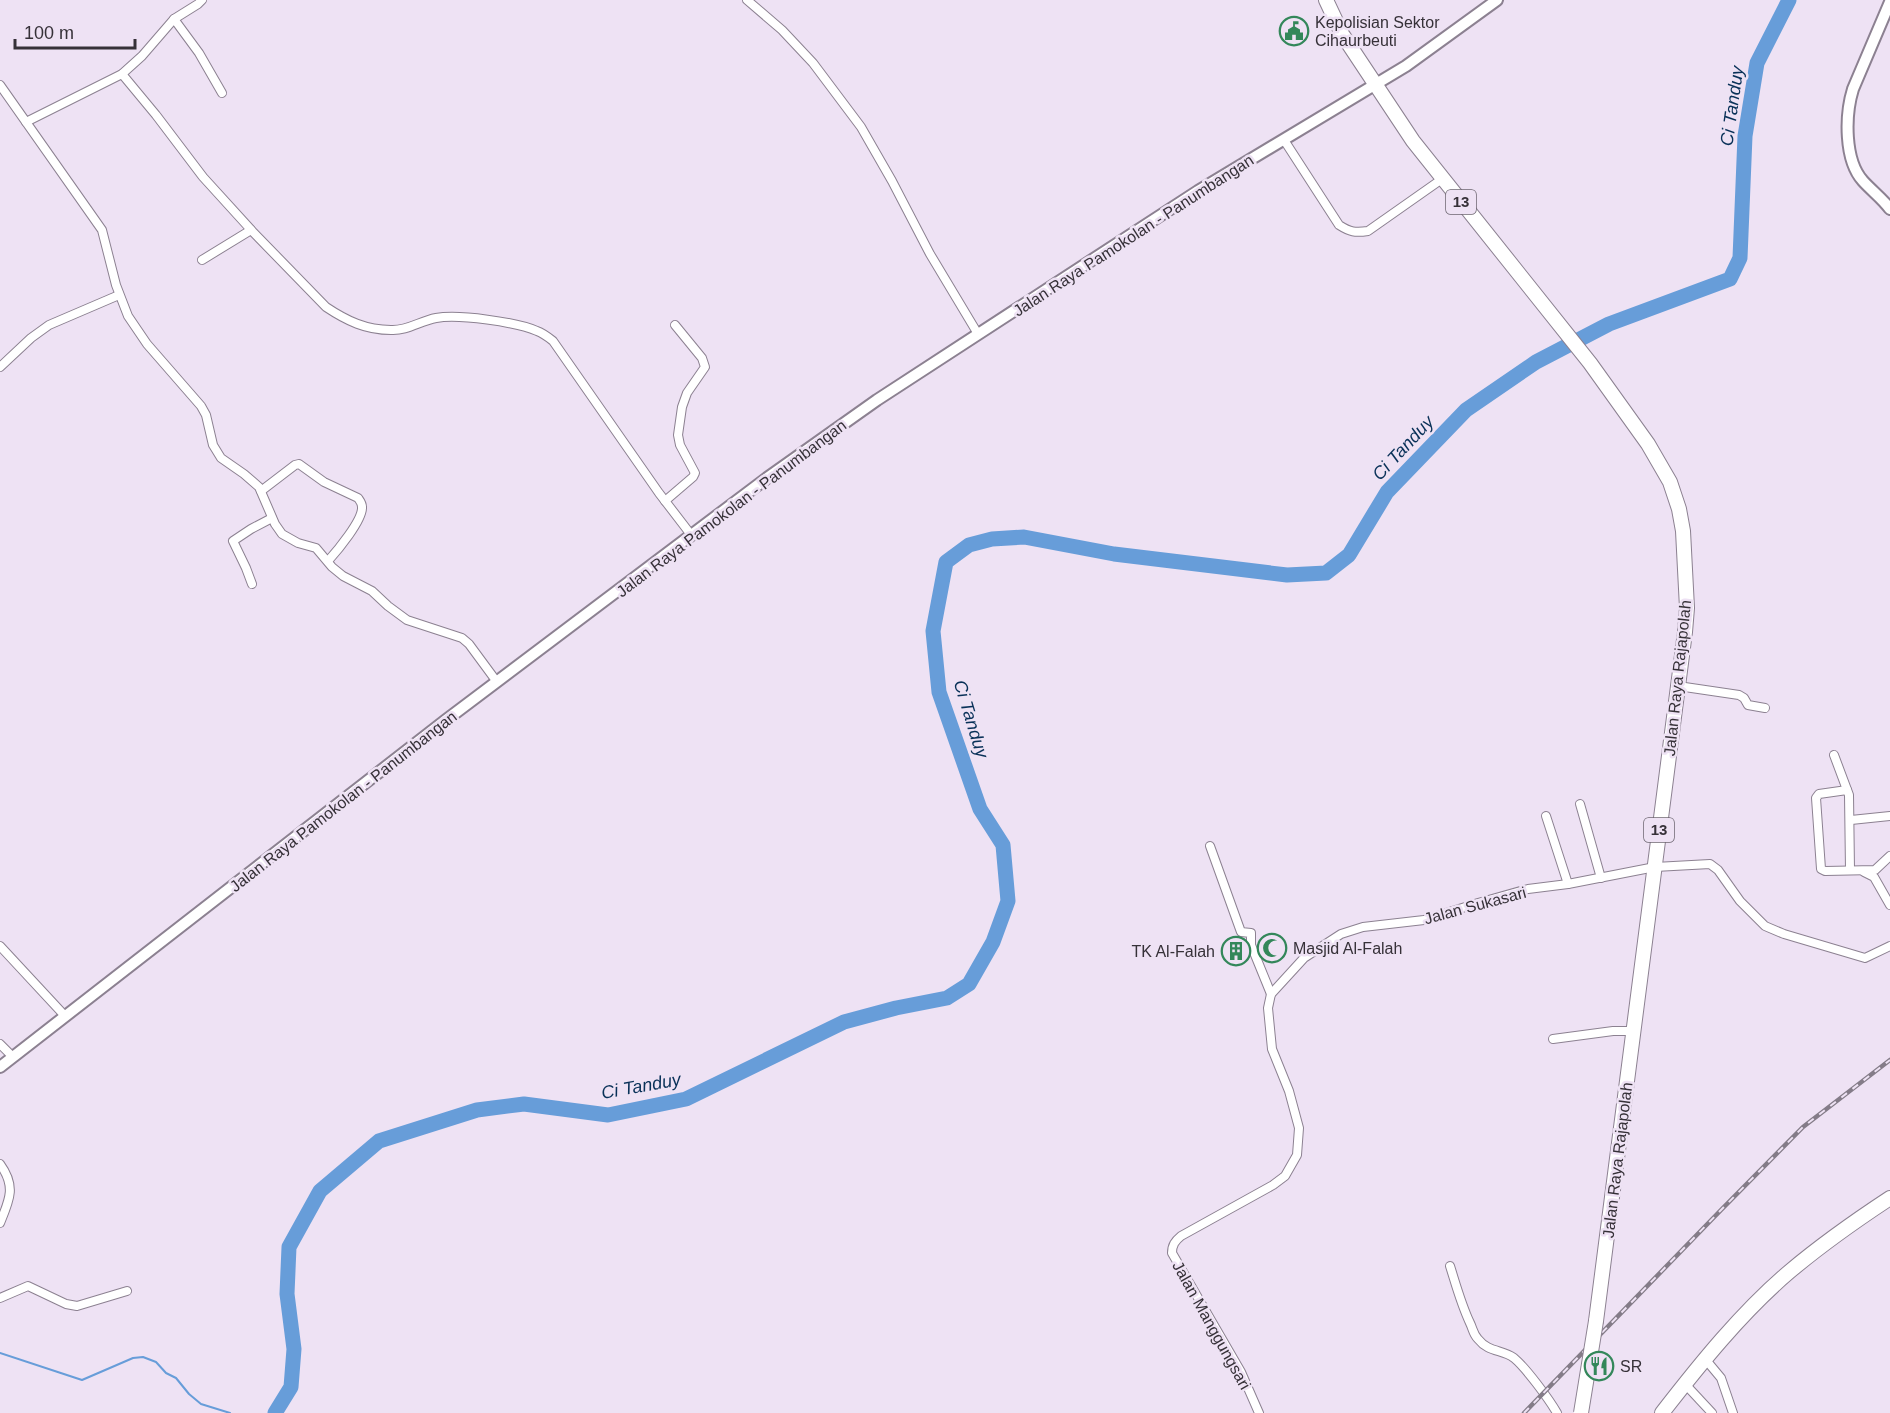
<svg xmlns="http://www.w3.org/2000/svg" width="1890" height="1413" viewBox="0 0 1890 1413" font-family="Helvetica,sans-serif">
	<rect width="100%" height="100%" fill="#eee2f4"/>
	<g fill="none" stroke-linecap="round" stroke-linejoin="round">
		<polyline stroke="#679dd9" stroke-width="2" points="0,1353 82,1380 133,1358 143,1357 156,1362 166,1373 176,1378 189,1394 201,1404 230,1413"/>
		<polyline stroke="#679dd9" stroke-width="15" points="275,1413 291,1387 294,1349 287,1294 289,1247 320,1191 379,1141 477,1110 524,1104 608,1115 686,1099 844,1022 896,1008 947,998 969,984 993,942 1008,901 1003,845 980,809 939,692 933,631 946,562 969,545 992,539 1024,537 1114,554 1287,575 1326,573 1349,555 1387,492 1466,410 1536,362 1609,324 1730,279 1740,258 1745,136 1757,63 1789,0"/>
		<g stroke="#8c8191" stroke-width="10">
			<g id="minor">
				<polyline points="747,0 782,30 813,63 861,127 892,181 930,254 978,334"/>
				<polyline points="174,19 199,53 222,93"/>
				<path d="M 122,74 L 156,115 L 203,177 L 253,232 L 326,307 C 347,321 366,330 391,330 C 407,331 420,321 436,318 C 459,314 516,322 537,331 C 543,333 548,337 553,341 L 659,493 L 692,536"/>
				<polyline points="0,85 102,230 116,285 128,316 147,344 201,406 206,415 213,445 221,458 244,474 259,487 275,524 282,534 298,543 316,548 332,567 343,576 372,591 388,606 407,620 462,638 469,644 497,682"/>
				<polyline points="26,122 122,74 142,56 174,19 198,4 202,0"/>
				<path d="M 1284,140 L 1339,225 C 1350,232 1355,233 1368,231 L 1442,179"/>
				<polyline points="202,260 251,230"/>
				<polyline points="0,367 31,338 49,325 119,295"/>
				<path d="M 261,491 L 295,465 L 299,464 L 324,482 L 358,498 C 360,501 362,503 362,507 C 363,520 337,551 328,561"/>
				<polyline points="665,501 693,477 695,473 680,445 678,435 682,407 687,393 705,367 702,358 675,325"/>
				<polyline points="252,584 246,568 233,541 251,529 272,518"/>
				<polyline points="1678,686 1739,695 1744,698 1748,705 1765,708"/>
				<polyline points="1834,755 1849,795 1850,870"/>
				<polyline points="1847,790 1819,794 1816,798 1821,869 1825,871 1875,870 1890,856"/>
				<polyline points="1580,804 1601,878"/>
				<polyline points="1546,816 1568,884"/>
				<polyline points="1851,820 1890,816"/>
				<polyline points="1210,846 1241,932 1251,933 1251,945 1271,994"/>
				<polyline points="1864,872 1874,877 1890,905"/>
				<polyline points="0,946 65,1016"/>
				<polyline points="1553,1039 1613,1031 1634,1031"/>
				<polyline points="0,1044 13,1057"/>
				<path d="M 0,1164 C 16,1186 10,1199 0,1223"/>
				<path d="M 1450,1266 C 1456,1285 1461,1304 1470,1323 C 1473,1329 1473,1334 1478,1339 C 1489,1353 1502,1349 1514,1358 C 1526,1368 1549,1399 1557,1413"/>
				<polyline points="0,1298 28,1286 66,1304 77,1306 127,1291"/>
				<polyline points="1706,1360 1721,1378 1733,1413"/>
				<polyline points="1685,1384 1712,1413"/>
				<path d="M 1259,1413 L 1241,1372 L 1172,1253 C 1172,1245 1175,1241 1181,1236 L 1273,1185 L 1285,1176 L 1297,1155 L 1299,1128 L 1289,1091 L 1272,1049 L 1268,1008 L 1271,994 L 1304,958 L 1341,934 L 1363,927 L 1424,920 L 1478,903 L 1528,889 L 1568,884 L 1655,867 L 1710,864 L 1718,870 L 1740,901 L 1765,926 L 1784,934 L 1865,958 L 1890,946"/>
			</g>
		</g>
		<g stroke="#8c8191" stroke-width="14">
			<g id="secondary">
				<path d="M 1890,2 L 1853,89 C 1845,115 1844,160 1863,181 C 1872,191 1882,198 1890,209"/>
				<polyline points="0,1067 446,720 767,478 877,400 1198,191 1406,66 1497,0"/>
			</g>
		</g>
		<g stroke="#8c8191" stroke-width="16">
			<g id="trunk">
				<polyline points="1326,0 1342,34 1413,141 1590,363 1648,444 1670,482 1679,509 1683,531 1687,608 1685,632 1596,1321"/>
				<path d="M 1662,1413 C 1700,1364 1742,1312 1789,1272 C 1821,1245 1855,1221 1890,1198"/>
			</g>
		</g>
		<use href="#minor" stroke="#fff" stroke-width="8"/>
		<use href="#secondary" stroke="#fff" stroke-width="10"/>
		<use href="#trunk" stroke="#fff" stroke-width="14"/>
		<g stroke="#847c88" stroke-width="4.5">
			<polyline id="rail" points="1524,1413 1721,1210 1803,1127 1890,1060"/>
		</g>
		<use href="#rail" stroke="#eee2f4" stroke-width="2" stroke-dasharray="7" stroke-linecap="butt"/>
		<g stroke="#8c8191" stroke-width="16" stroke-linecap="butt">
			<polyline id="trunk-bridge" points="1581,1413 1596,1321"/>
		</g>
		<use href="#trunk-bridge" stroke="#fff" stroke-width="14"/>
	</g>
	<defs>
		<g id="civic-ring" transform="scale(1.5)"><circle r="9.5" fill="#eee2f4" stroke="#33875a" stroke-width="1.5"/><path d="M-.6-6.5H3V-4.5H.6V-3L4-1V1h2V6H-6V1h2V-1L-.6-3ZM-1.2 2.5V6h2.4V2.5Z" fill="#33875a"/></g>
		<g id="mosque-ring" transform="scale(1.5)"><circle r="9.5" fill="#eee2f4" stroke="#33875a" stroke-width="1.5"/><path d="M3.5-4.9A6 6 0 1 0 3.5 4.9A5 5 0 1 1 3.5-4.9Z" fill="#33875a"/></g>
		<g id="building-ring" transform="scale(1.5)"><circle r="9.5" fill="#eee2f4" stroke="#33875a" stroke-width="1.5"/><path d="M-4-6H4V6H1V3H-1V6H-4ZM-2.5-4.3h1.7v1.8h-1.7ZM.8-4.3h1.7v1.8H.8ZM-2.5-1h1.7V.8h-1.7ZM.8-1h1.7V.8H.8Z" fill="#33875a"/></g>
		<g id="restaurant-ring" transform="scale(1.5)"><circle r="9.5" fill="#eee2f4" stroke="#33875a" stroke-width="1.5"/><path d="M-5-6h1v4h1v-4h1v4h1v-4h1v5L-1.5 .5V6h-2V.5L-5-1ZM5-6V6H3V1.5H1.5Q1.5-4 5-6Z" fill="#33875a"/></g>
	</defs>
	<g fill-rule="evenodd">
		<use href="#civic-ring" x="1294" y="31"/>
		<use href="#mosque-ring" x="1272" y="948"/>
		<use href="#building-ring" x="1236" y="951"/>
		<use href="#restaurant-ring" x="1599" y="1366"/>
	</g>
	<g text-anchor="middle" stroke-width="5" stroke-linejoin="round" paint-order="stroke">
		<g fill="#eee2f4" stroke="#6d6670" stroke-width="1.5">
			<rect x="1446" y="190" width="30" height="24" rx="4.5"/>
			<rect x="1644" y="818" width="30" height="24" rx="4.5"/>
		</g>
		<g font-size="15" font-weight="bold" fill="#363138">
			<text x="1461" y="207">13</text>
			<text x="1659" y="835">13</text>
		</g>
		<g font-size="16" fill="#363138" stroke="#eee2f4" text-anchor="start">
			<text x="1315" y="28">Kepolisian Sektor<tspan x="1315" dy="18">Cihaurbeuti</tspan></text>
			<text x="1293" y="954">Masjid Al-Falah</text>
			<text x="1215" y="957" text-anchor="end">TK Al-Falah</text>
			<text x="1620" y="1372">SR</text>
		</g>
		<g font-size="16" fill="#363138" stroke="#eee2f4">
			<text transform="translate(1133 235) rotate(-33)" y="6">Jalan Raya Pamokolan - Panumbangan</text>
			<text transform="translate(731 508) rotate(-37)" y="6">Jalan Raya Pamokolan - Panumbangan</text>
			<text transform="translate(1677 678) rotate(-84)" y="6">Jalan Raya Rajapolah</text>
			<text transform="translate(343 801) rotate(-38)" y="6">Jalan Raya Pamokolan - Panumbangan</text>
			<text transform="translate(1475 905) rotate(-15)" y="6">Jalan Sukasari</text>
			<text transform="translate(1617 1160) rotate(-83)" y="6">Jalan Raya Rajapolah</text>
			<text transform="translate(1212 1325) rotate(61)" y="6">Jalan Manggungsari</text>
		</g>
		<g font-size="18" font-style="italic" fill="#093158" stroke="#eee2f4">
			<text transform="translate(1732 106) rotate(-82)" y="6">Ci Tanduy</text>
			<text transform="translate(1403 448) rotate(-47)" y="6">Ci Tanduy</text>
			<text transform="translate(971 719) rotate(73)" y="6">Ci Tanduy</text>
			<text transform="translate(641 1086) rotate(-10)" y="6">Ci Tanduy</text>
		</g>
	</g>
	<path d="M15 39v9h120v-9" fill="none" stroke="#363138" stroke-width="3"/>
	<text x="24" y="39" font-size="18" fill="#363138" stroke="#eee2f4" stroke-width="4.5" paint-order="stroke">100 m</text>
</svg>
